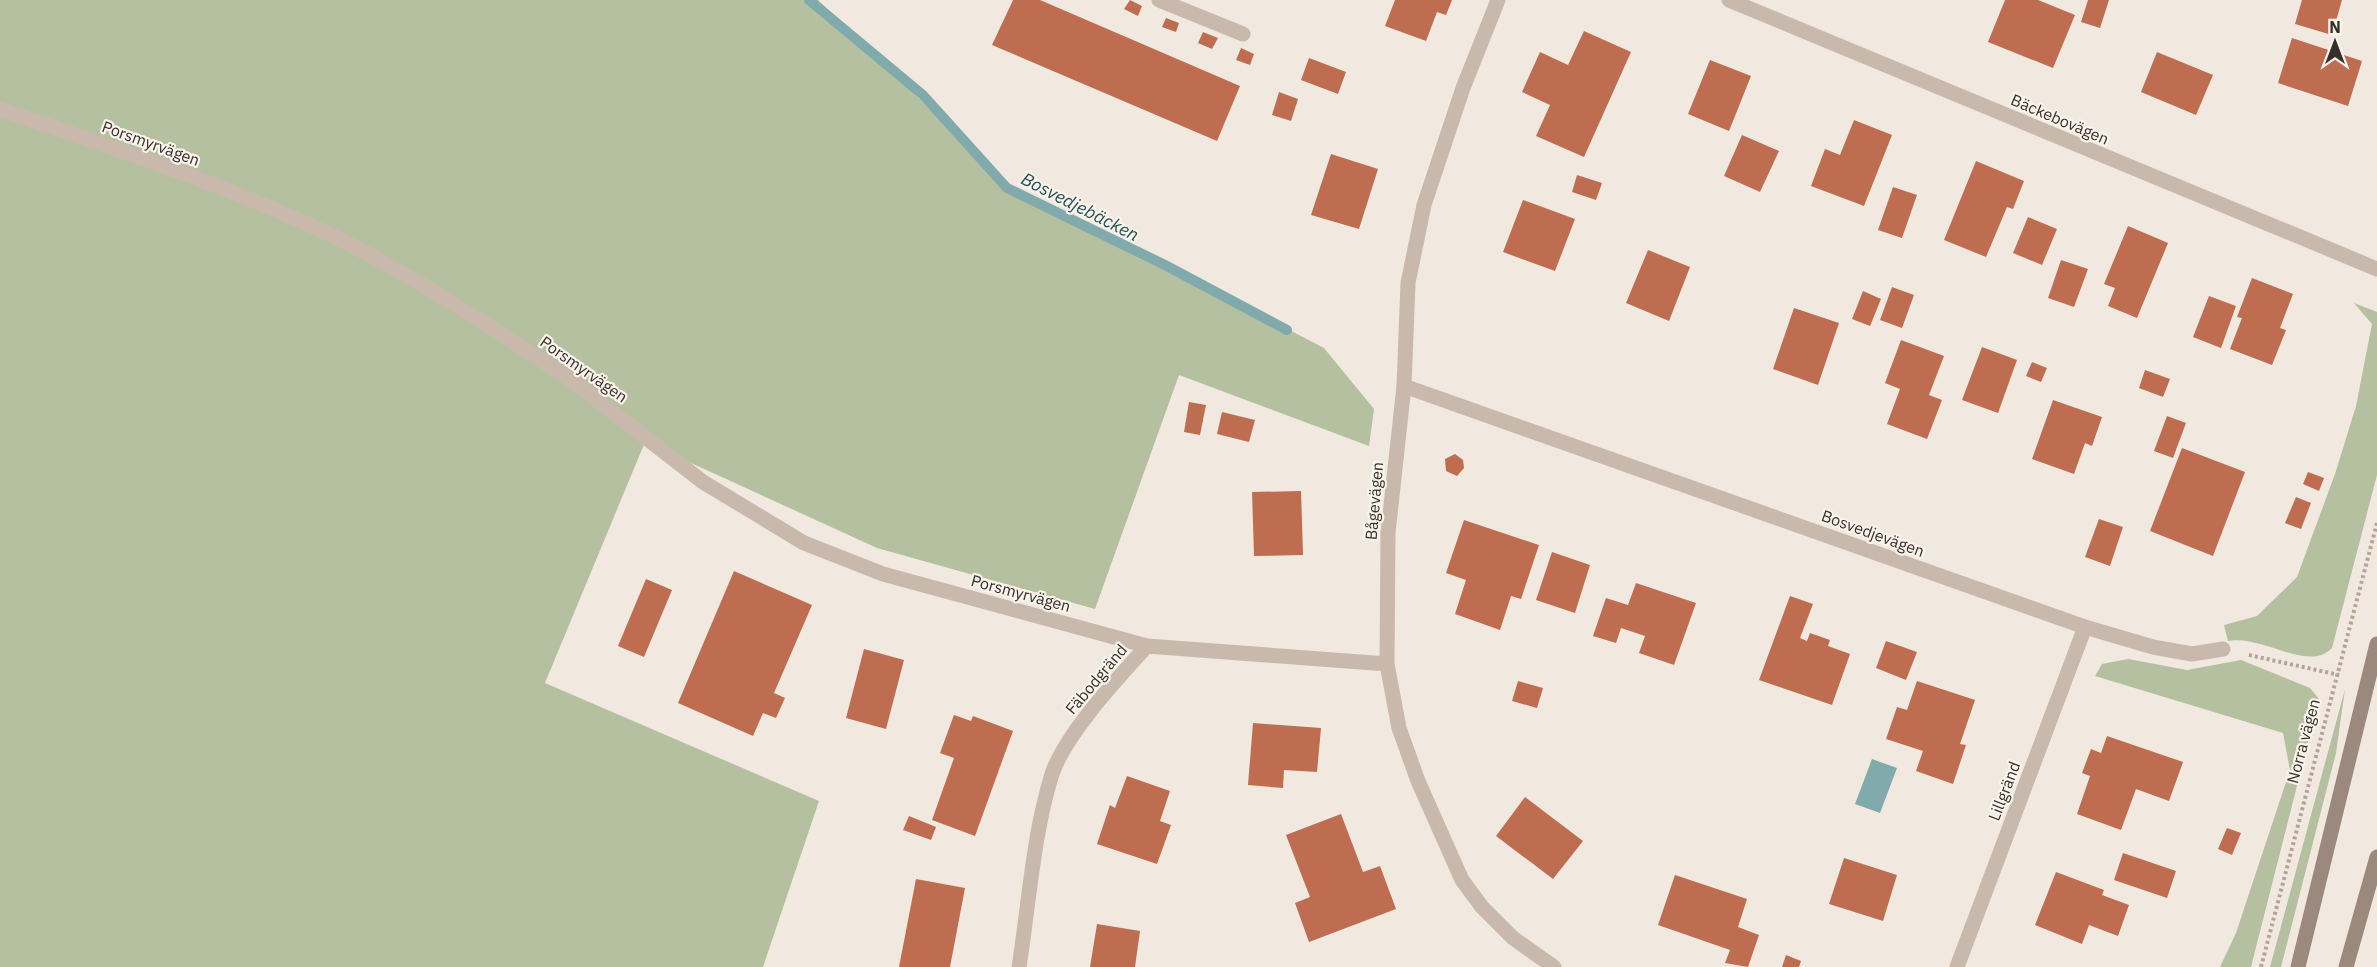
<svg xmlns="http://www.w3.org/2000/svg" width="2377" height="967" viewBox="0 0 2377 967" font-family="'IBM Plex Sans',sans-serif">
	<rect width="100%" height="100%" fill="#f1e9df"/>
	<g fill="#b4c0a0">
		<polygon points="0,0 818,0 1005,182 1324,348 1374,409 1369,446 1179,375 1095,609 877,548 645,442 545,683 819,801 763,967 0,967"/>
		<path d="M 2354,303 L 2377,312 L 2377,475 L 2332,648 C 2308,673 2264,635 2228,641 L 2224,625 L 2257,616 L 2297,577 L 2335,474 L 2356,406 L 2372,324 Z"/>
		<polygon points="2128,659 2187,670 2241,660 2310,688 2319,699 2251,967 2220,967 2236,933 2290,770 2283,733 2095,676 2102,664"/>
		<polygon points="2345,689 2336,753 2281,967 2270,967"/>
	</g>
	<polygon fill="#80aaac" points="1872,759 1897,768 1880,813 1855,804"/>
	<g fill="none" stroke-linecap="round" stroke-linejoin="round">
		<polyline stroke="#80aaac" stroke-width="10" points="809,0 923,95 1007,188 1165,265 1287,330"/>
	</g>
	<g fill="#be6d51">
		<polygon points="1013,0 1040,0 1240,86 1217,141 992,45"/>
		<polygon points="1130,0 1142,6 1138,16 1124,9"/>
		<polygon points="1395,0 1452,0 1446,15 1437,12 1426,41 1385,26"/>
		<polygon points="2005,0 2038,0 2075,15 2053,68 1988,42"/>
		<polygon points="2088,0 2109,0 2100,28 2081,22"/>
		<polygon points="2302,0 2342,0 2332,35 2295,24"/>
		<polygon points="1166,18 1179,23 1176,32 1162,27"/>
		<polygon points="1584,31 1631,52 1584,157 1536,136 1550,105 1522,92 1540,52 1568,65"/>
		<polygon points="1203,32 1218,38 1212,49 1198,43"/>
		<polygon points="2292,38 2362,61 2348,106 2278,83"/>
		<polygon points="1241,48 1254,54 1250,65 1236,60"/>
		<polygon points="2157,52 2213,75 2196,115 2141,92"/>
		<polygon points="1309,58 1346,72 1338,94 1301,80"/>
		<polygon points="1710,60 1751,76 1729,131 1688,114"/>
		<polygon points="1279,92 1298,99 1291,121 1272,115"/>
		<polygon points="1854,120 1892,135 1864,206 1811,186 1825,149 1840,155"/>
		<polygon points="1742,135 1779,151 1760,192 1724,176"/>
		<polygon points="1331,154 1378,169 1359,229 1311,215"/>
		<polygon points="1976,161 2024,181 2013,209 2007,207 1986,257 1944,240"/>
		<polygon points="1577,175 1602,183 1596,200 1572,192"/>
		<polygon points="1893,187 1917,195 1902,238 1878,230"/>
		<polygon points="1523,200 1575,219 1555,271 1503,252"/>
		<polygon points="2028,217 2057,229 2042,265 2013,253"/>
		<polygon points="2128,226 2168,243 2137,318 2108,306 2115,288 2104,284"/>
		<polygon points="1648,250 1690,267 1669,321 1626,303"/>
		<polygon points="2061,260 2088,269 2074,307 2048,298"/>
		<polygon points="2252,278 2293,294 2280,328 2286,330 2272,365 2230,349 2242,318 2237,317"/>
		<polygon points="1892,287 1914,295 1902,328 1880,320"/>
		<polygon points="1863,291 1881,299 1870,326 1852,319"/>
		<polygon points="2209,296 2236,306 2221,348 2193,337"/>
		<polygon points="1794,308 1839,323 1818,385 1773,369"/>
		<polygon points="1901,340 1944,356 1929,395 1942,400 1927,439 1887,424 1900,389 1885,383"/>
		<polygon points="1982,347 2017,360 1998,413 1962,400"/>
		<polygon points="2032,362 2047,368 2041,382 2026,376"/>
		<polygon points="2145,370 2170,379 2163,397 2139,388"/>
		<polygon points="2053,400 2102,417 2092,446 2085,443 2074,474 2032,459"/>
		<polygon points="1189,402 1206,405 1200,435 1184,432"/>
		<polygon points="1222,412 1255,420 1249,442 1217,434"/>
		<polygon points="2167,416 2186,423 2173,458 2154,451"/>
		<polygon points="2182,448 2245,472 2213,556 2150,531"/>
		<polygon points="1455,454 1463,460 1464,468 1457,476 1446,471 1445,459"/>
		<polygon points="2308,472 2324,478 2319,491 2303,484"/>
		<polygon points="1301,491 1303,555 1254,556 1252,492"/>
		<polygon points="2296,497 2311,503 2301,529 2285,523"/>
		<polygon points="2099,519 2123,527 2110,566 2085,557"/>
		<polygon points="1464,520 1539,545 1521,599 1511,596 1500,630 1455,614 1466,580 1446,573"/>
		<polygon points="1552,552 1590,565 1575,613 1536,600"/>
		<polygon points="734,571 812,605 774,693 785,698 776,718 763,713 753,736 678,703"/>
		<polygon points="646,579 672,590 644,657 618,646"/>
		<polygon points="1636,583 1696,603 1674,665 1639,653 1645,636 1621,628 1616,643 1593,636 1606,598 1628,605"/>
		<polygon points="1790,596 1813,604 1800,638 1807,641 1810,633 1830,640 1828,646 1850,654 1832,705 1759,680"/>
		<polygon points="1886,641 1917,652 1906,680 1876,668"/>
		<polygon points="864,649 904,660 886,729 846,718"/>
		<polygon points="1518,681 1543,688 1537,708 1512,701"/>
		<polygon points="1917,681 1975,700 1960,744 1966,745 1953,784 1916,771 1923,751 1886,739 1897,707 1907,710"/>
		<polygon points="954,715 971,721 973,716 1013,731 975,836 932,820 954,758 940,753"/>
		<polygon points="1253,723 1321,728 1317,772 1284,770 1283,788 1248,785"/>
		<polygon points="2107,736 2183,762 2169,801 2136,789 2121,830 2077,814 2090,776 2082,773 2091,749 2101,753"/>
		<polygon points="1127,776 1170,791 1160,821 1171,825 1157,864 1097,844 1110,805 1115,808"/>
		<polygon points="1525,797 1583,841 1553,879 1496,836"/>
		<polygon points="1341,814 1363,872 1380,866 1396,909 1309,942 1295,903 1310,897 1286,835"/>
		<polygon points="909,816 936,827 931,840 903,830"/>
		<polygon points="2227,828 2241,833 2232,855 2218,849"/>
		<polygon points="2123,853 2176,871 2167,898 2114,880"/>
		<polygon points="1844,858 1897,875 1883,921 1829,904"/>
		<polygon points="2056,872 2104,890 2102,895 2129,905 2118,936 2089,925 2082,944 2035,925"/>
		<polygon points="1675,875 1747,899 1738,927 1759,935 1748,967 1725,963 1730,950 1658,925"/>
		<polygon points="916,879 965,888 950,967 899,967"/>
		<polygon points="1097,924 1140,931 1135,967 1090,967"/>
		<polygon points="1786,955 1801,961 1799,967 1782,967"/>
	</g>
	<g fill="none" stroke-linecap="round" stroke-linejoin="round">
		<g stroke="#b5a496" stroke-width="4" stroke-dasharray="3 3" stroke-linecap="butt">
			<polyline points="2249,655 2339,675"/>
			<polyline points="2261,967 2377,523"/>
		</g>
		<g stroke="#c9b9ac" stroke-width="15">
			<polyline points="1159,0 1243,34"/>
			<path d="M 0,109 C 112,148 224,184 331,235 C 398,268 461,308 523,348"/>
		</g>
		<g stroke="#c9b9ac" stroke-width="15">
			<polyline points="1498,0 1463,88 1424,205 1408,283 1404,386 1388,533 1387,664 1399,728 1418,781 1462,880 1482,907 1513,938 1554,967"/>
			<polyline points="523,348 574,382 703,482 804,543 883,574 1147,646"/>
			<polyline points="1404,386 2085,627 2153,647 2192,654 2223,649"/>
			<path d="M 1019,967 C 1029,904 1033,835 1052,774 C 1066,733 1118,678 1147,646 L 1387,664"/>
			<polyline points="1957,967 2085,627"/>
		</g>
		<polyline stroke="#c9b9ac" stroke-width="15" points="1729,0 2377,269"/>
		<g stroke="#9c897d" stroke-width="15">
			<polyline points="2298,967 2377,644"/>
			<polyline points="2346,967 2377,857"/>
		</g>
	</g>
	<g text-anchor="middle" stroke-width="4.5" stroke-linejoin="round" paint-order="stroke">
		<g font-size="16" fill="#372f2a" stroke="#f9f3eb">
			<text transform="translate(2060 119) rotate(23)" y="6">Bäckebovägen</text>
			<text transform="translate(151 143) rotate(20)" y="6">Porsmyrvägen</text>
			<text transform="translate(584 369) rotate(35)" y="6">Porsmyrvägen</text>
			<text transform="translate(1374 501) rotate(-85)" y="6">Bågevägen</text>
			<text transform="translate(1873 533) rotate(20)" y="6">Bosvedjevägen</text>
			<text transform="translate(1021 593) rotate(15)" y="6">Porsmyrvägen</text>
			<text transform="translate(1096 679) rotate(-50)" y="6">Fäbodgränd</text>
			<text transform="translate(2303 741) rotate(-75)" y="6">Norra vägen</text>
			<text transform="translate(2004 791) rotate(-69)" y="6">Lillgränd</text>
		</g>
		<g font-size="18" font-style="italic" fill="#225256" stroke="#f9f3eb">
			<text transform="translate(1080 207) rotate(27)" y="6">Bosvedjebäcken</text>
		</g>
	</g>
	<g transform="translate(2335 42)" stroke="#f9f3eb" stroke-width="4.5" paint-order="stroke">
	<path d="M0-4.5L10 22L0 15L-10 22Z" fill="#372f2a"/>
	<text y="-9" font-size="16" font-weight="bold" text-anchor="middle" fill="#372f2a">N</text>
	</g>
</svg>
